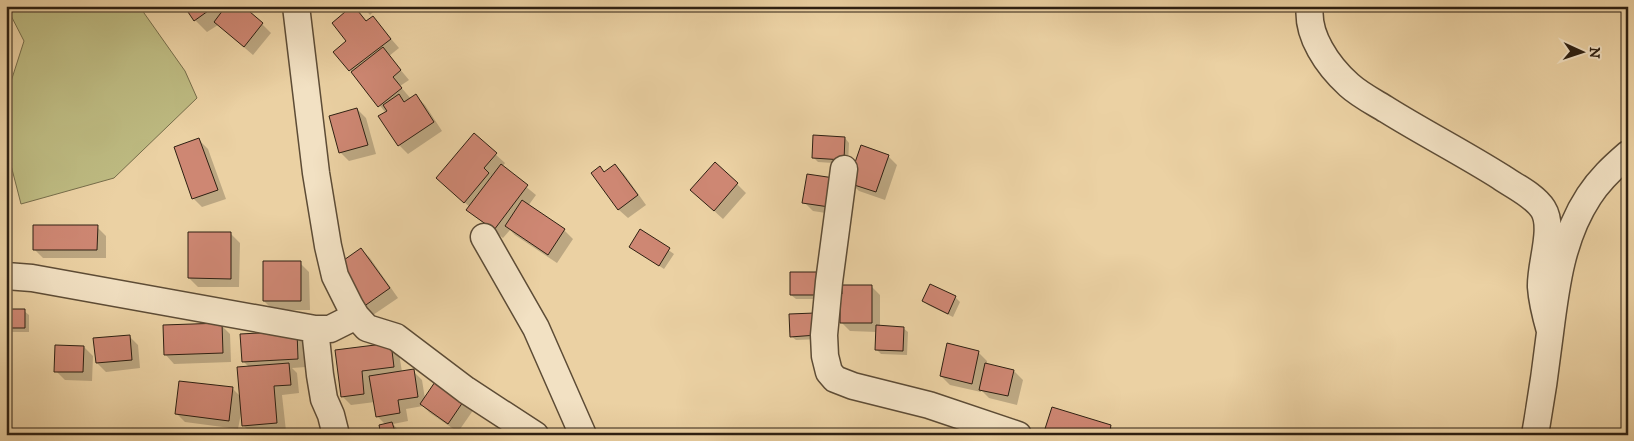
<svg xmlns="http://www.w3.org/2000/svg" width="1634" height="441" viewBox="0 0 1634 441" font-family="'IM FELL DW Pica',serif">
<style>
.green{fill:#bdba81;stroke:#766d4a}
.shadow{fill:#0003}
.building{fill:#ce8773;stroke:#2e2012}
.lines{fill:none;stroke-linecap:round;stroke-linejoin:round}
.street-casing{stroke:#5d4c36;stroke-width:29}
.street{stroke:#f2e1c3;stroke-width:26}
</style>
<rect width="100%" height="100%" fill="#ebd1a3"/>
<filter id="stains"><feTurbulence type="fractalNoise" baseFrequency=".004" numOctaves="4"/><feColorMatrix values="0 0 0 0 .2 0 0 0 0 .09 0 0 0 0 .02 0 0 0 .5 -.17"/></filter>
<radialGradient id="worn" r=".72"><stop offset=".6" stop-color="#630" stop-opacity="0"/><stop offset="1" stop-color="#630" stop-opacity=".3"/></radialGradient>
<path class="green" d="M6,6H141L144,13L185,71L197,98L114,178L21,204L6,146V97L24,41Z"/>
<path class="shadow" d="M185,6H225L262,24L271,33L253,55L218,25L207,32L195,20Z
M362,6H379L370,15Z
M362,16L367,22L373,18L399,48L389,56L409,80L400,86L411,99L416,96L425,105L442,131L408,154L399,145L386,113L350,70L348,41Z
M357,109L366,118L376,154L349,161L340,152Z
M474,135L505,163L502,167L536,195L528,206L564,230L573,239L557,263L515,235L510,230L503,238L477,218L468,210L470,207L446,187Z
M845,138L849,143L848,164L818,162L814,158Z
M199,140L208,149L226,199L202,207L193,198Z
M888,156L897,165L885,200L859,191L850,182Z
M615,165L624,174L646,205L628,218L619,210L592,174L600,168L605,173Z
M808,175L845,216L813,211L804,202Z
M737,184L746,193L723,219L701,199Z
M97,227L106,236V258H43L34,249Z
M641,231L674,254L664,269L631,247Z
M231,234L240,243L239,287H198L189,278Z
M361,249L370,258L398,298L373,315L364,306Z
M300,263L309,272L310,310H273L264,301Z
M819,273L823,299H796L791,295Z
M871,286L880,295V327L903,328L908,332L907,355L881,354L877,350V332L850,331L841,322V307L837,303L844,295Z
M955,297L960,302L953,317L928,305L923,301Z
M6,311H24L29,315V332H6Z
M790,315L821,339L796,340L791,336Z
M221,325L230,334L231,362L174,364L165,354Z
M296,332L305,341L306,367L292,368L297,373L299,393L282,395L286,431L252,434L243,425L242,408L238,429L185,422L176,413L233,389L240,396L250,368L243,361Z
M129,336L138,345L140,368L106,372L97,363Z
M390,344L399,353L402,372L413,371L422,380L425,399L437,381L474,409L458,432L430,413L423,406L406,409L408,421L393,424L402,435H382L386,425L377,416L375,402L351,405L342,396L336,351Z
M84,347L93,356L92,381L65,380L56,371Z
M978,352L987,361V365L1014,371L1023,380L1017,405L989,398L981,390V392L950,385L941,376Z
M1110,426L1119,435H1045Z"/>
<path class="building" d="M184,6H215L194,21Z
M226,6H243L263,23L244,47L214,22Z
M352,6H354L366,21L373,16L391,39L349,71L333,52L346,41L332,23Z
M383,47L401,70L393,77L402,88L378,107L351,72Z
M399,94L404,102L416,94L434,122L398,146L378,116L387,111L383,105Z
M357,108L368,145L339,153L329,116Z
M474,133L497,153L484,168L489,173L464,203L436,178Z
M813,135L845,137L844,160L812,158Z
M199,138L218,190L192,199L174,147Z
M861,145L889,155L876,192L848,183Z
M715,162L738,183L714,211L690,190Z
M501,164L528,185L494,230L466,210Z
M615,164L638,195L618,210L591,173L600,166L604,172Z
M807,174L841,179L836,208L802,203Z
M522,200L565,229L548,255L505,226Z
M33,225H98L97,250H33Z
M640,229L670,248L659,266L629,247Z
M188,232H231V279L188,278Z
M361,248L390,288L363,307L334,267Z
M263,261H301V301H263Z
M790,272H819V295H790Z
M930,284L956,296L948,314L922,301Z
M842,285H872V323H840V304L836,293L842,294Z
M6,309H25V328H6Z
M815,313L817,335L790,337L789,314Z
M222,323L223,353L164,355L163,325Z
M876,325L904,327L903,351L875,350Z
M297,331L298,359L242,362L240,334Z
M130,335L132,360L96,363L93,338Z
M391,343L394,367L362,371L364,394L341,397L335,350Z
M947,343L979,351L972,384L940,376Z
M55,345L84,346L83,372H54Z
M289,363L291,385L274,386L277,423L242,426L237,367Z
M985,363L1014,370L1008,396L979,390Z
M414,369L418,397L398,400L400,413L376,417L369,376Z
M437,379L465,399L448,424L420,404Z
M179,381L233,387L229,421L175,414Z
M1052,407L1111,425L1109,435H1043Z
M392,422L396,435H381L379,425Z
M450,432L487,434V435H450Z"/>
<g class="lines">
<g class="street-casing">
<path id="street" d="M296,6L316,173L328,246L335,276L350,306L356,316L367,328L396,337L466,390L535,435
M1310,6C1306,35 1328,66 1349,85C1360,95 1374,102 1387,110C1424,133 1463,153 1501,177C1514,186 1534,195 1543,209C1555,228 1540,264 1541,287C1542,302 1546,317 1550,331
M844,169L829,282L824,335L825,356L829,372L835,379L853,386L929,405L1018,435
M484,237L536,328L583,435
M6,276L32,278L315,329H330L356,316
M315,329L320,375L324,399L331,415L336,435
M1535,435C1541,401 1546,367 1550,333C1556,285 1562,237 1589,196C1600,179 1613,167 1628,154"/>
</g>
<use href="#street" class="street"/>
</g>
<rect width="1634" height="441" fill="none" stroke="#ebd1a3" stroke-width="25"/>
<rect x="8" y="8" width="1619" height="426" fill="none" stroke="#2e2012" stroke-width="2.5"/>
<rect x="12" y="12" width="1609" height="416" fill="none" stroke="#2e2012"/>
<g transform="translate(1582 52) rotate(93)" stroke="#f2e1c3" stroke-width="4" paint-order="stroke">
<path d="M0-4L9 19L0 12L-9 19Z" fill="#2e2012"/>
<text y="-8" font-size="14" font-weight="bold" text-anchor="middle" fill="#2e2012">N</text>
</g>
<rect width="100%" height="100%" filter="url(#stains)"/>
<rect width="100%" height="100%" fill="url(#worn)"/>
</svg>
